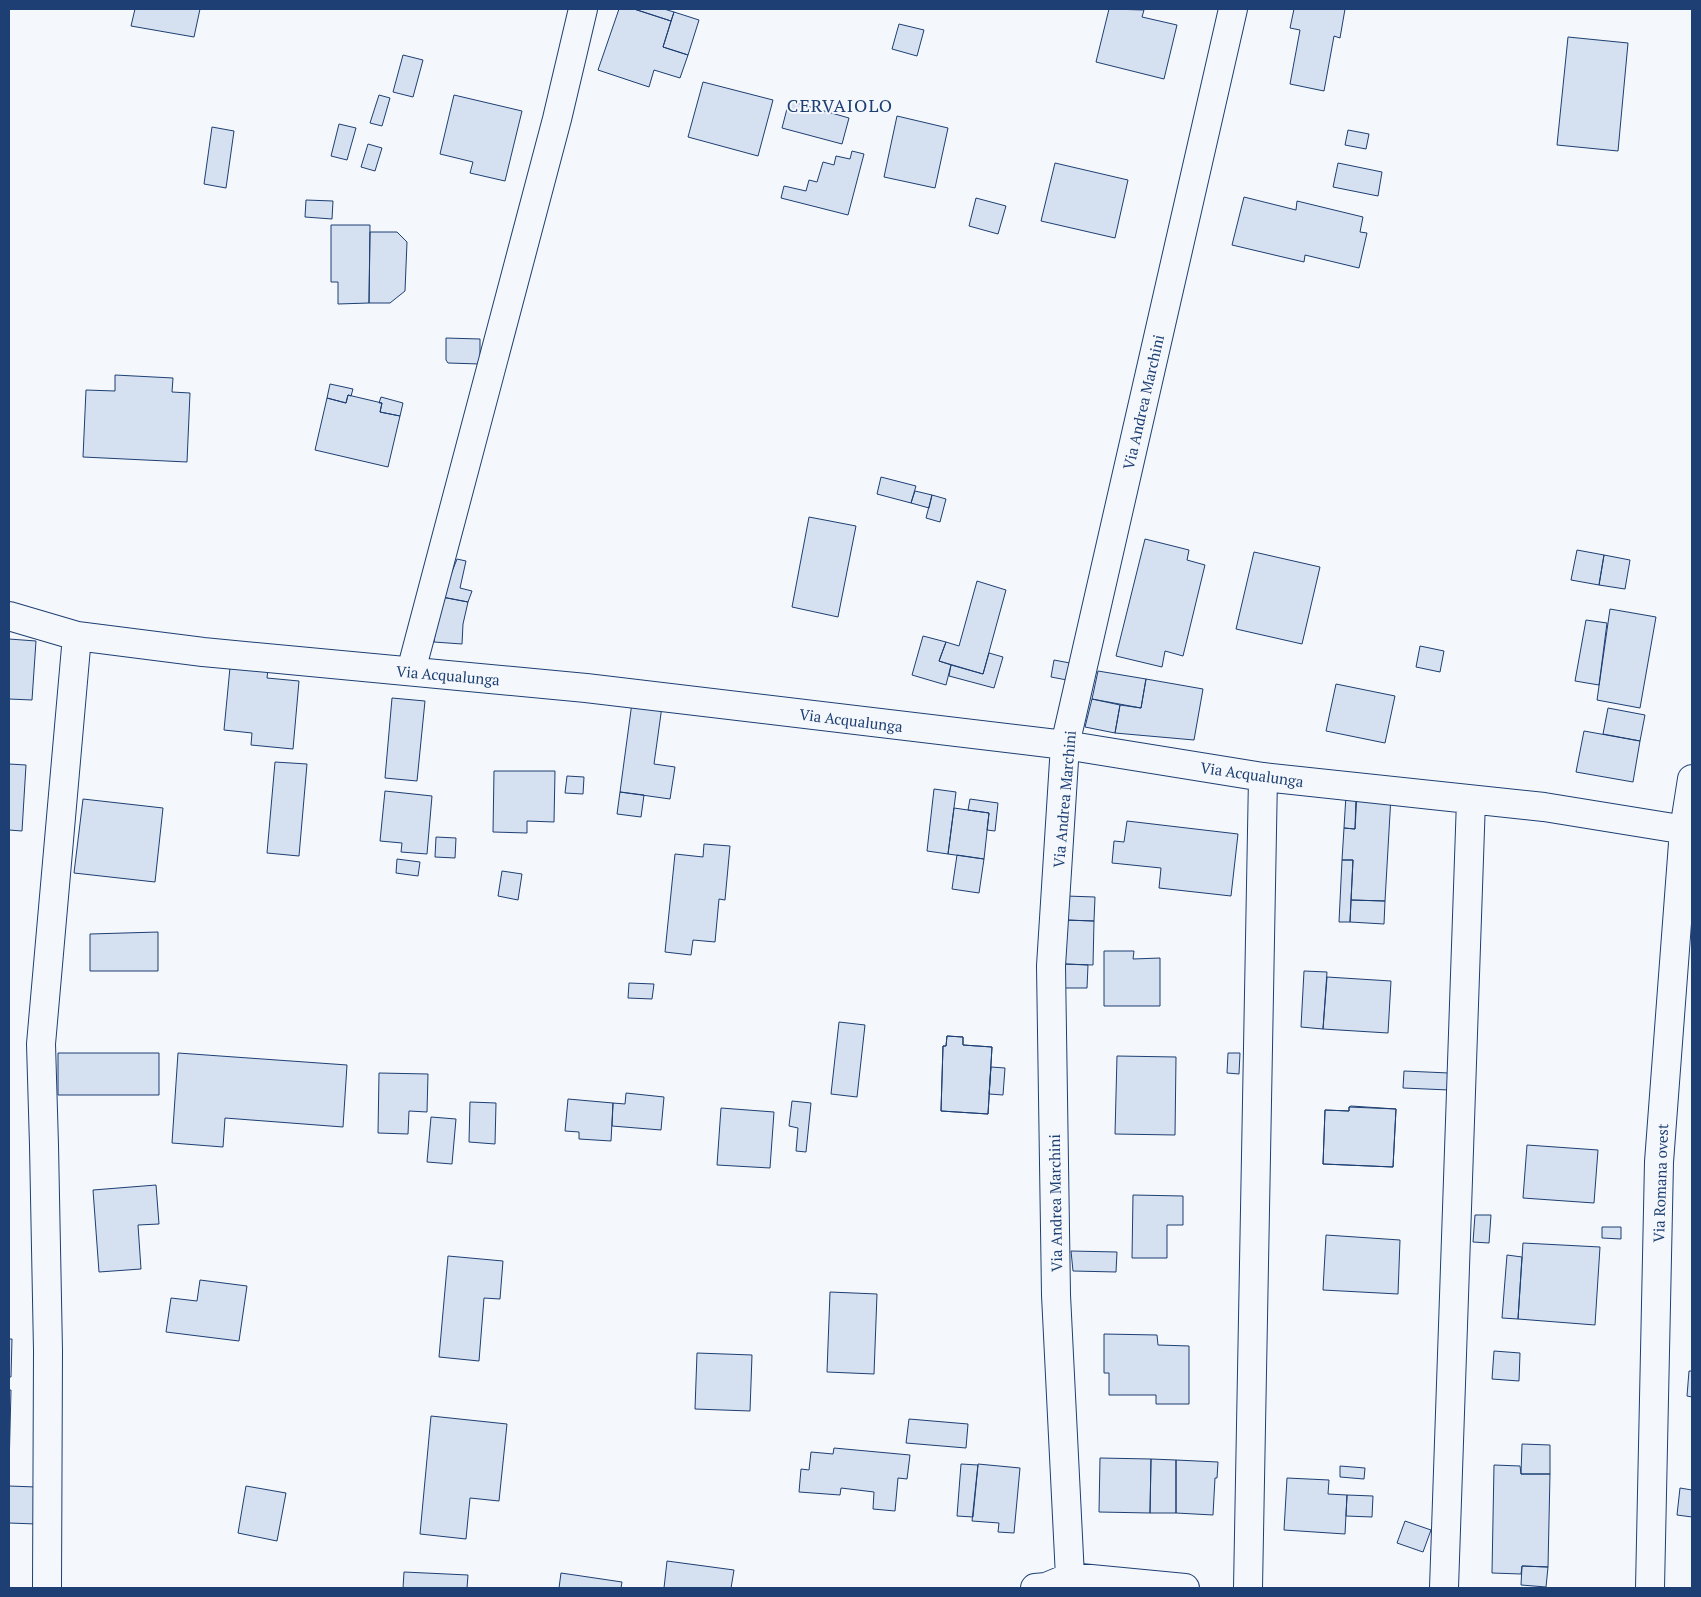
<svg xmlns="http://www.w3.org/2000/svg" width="1701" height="1597" viewBox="0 0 1701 1597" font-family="'PT Serif',serif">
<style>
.building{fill:#d5e0f0;stroke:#1d3f73}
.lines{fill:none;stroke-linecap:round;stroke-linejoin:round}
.street-casing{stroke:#1d3f73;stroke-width:30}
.street{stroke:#f4f7fb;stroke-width:28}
.labels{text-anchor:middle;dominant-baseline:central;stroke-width:4;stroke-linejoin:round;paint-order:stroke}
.street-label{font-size:15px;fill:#1d3f73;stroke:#f4f7fb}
.quarter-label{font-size:18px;letter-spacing:1px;fill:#1d3f73;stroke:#f4f7fb}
</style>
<rect width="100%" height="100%" fill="#f4f7fb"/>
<path class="building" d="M135,9H200L194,37L131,26Z
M619,9H634L671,21L663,47L688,55L680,78L654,70L649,87L598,70Z
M634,9H664L674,12L671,21Z
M1109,9L1144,10L1142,17L1177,25L1164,79L1096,62Z
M1294,9H1345L1340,38L1334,36L1324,91L1290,84L1300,30L1290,28Z
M674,12L699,20L688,55L663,47Z
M899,24L924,30L917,56L892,49Z
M1568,37L1628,43L1618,151L1557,145Z
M403,55L423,60L413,97L393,92Z
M703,82L773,100L758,156L688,137Z
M379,95L390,98L382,126L370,123Z
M454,95L522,111L505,181L470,173L473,162L440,154Z
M789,101L849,118L842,144L782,128Z
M897,116L948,128L935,188L884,177Z
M339,124L356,128L347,160L331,156Z
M212,127L234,131L226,188L204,184Z
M1348,130L1369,134L1366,149L1345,145Z
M368,144L382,148L375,171L361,167Z
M852,151L864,154L848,215L781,198L784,186L806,191L809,180L817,182L823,162L834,165L836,156L850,159Z
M1055,163L1128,180L1115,238L1041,221Z
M1338,163L1382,172L1378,196L1333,187Z
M1244,197L1296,210L1297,201L1363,217L1360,232L1367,233L1359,268L1305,255L1304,262L1232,245Z
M976,198L1006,206L998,234L969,226Z
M306,200L333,201L332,219L305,217Z
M331,225H370L369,303L338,304V282H331Z
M370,232H397L407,242L405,291L390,303H369Z
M446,338L480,339V364L448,363L446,360Z
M115,375L173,378L172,392L190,393L187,462L83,457L86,390L115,391Z
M330,384L353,389L351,396L348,395L346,403L327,398Z
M348,395L382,403L380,412L400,416L388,467L315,450L327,398L346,403Z
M381,397L403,403L400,416L380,412L382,403H379Z
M881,477L916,486L911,503L877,494Z
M915,491L932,495L929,508L911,503Z
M932,495L946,499L940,522L926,518Z
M809,517L856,526L838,617L792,607Z
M1145,539L1189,550L1187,560L1205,565L1183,656L1165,651L1162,667L1116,656Z
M1577,550L1604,555L1599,585L1571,580Z
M1254,552L1320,567L1302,644L1236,629Z
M1604,555L1630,560L1625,589L1599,585Z
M457,559L466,561L460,588L472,591L468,602L442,597Z
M977,581L1006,590L983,674L939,661L946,642L959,646Z
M442,597L468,602L463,624L462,644L434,642L438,614Z
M1610,609L1656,617L1640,708L1597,700Z
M1586,620L1607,623L1599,685L1575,681Z
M923,636L946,642L939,661L951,665L946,685L912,675Z
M9,639L36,641L32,700L9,699Z
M1420,646L1444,651L1440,672L1416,667Z
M989,653L1003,657L994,688L949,676L951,665L983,674Z
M231,657L269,660L267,678L299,681L293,749L251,745L252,733L224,730Z
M1054,660L1070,663L1067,680L1051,677Z
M1098,671L1146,679L1141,708L1092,699Z
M1146,679L1203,689L1194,740L1115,733L1120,705L1141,708Z
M1336,684L1395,696L1385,743L1326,731Z
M633,695L663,699L654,764L675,767L670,799L620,792Z
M392,698L425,701L417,781L385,778Z
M1092,699L1120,705L1115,733L1085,727Z
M1608,708L1645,715L1640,741L1603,734Z
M1584,731L1640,741L1633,782L1576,772Z
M275,762L307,764L299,856L267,853Z
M9,764L26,765L22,831L9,830Z
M494,771H555L554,822L527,821V833L493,832Z
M567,776L584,777L583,794L565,793Z
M934,789L956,792L948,854L927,851Z
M385,791L432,796L427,854L401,852L402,843L380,841Z
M620,792L644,795L641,817L617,814Z
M1357,793L1391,796L1385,901L1351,900L1353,860H1342L1344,828L1355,829Z
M1346,795L1356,796L1355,829L1344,828Z
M83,799L163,808L155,882L74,873Z
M970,799L998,803L995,831L987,830L989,813L968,810Z
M954,808L989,813L984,859L948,854Z
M1127,821L1238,834L1231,896L1159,888L1161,868L1112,863L1114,841L1124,842Z
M436,837L456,838L455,858L435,857Z
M704,844L730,846L725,900L719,899L715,942L693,940L691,955L665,952L675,854L703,857Z
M957,855L984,859L979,893L952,889Z
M397,859L420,862L418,876L396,873Z
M1342,860H1353L1350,922H1339Z
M502,871L522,874L518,900L498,896Z
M1066,896L1095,897L1094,921L1065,920Z
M1351,900L1385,901L1384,924L1350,922Z
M1065,920L1094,921L1093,965L1065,964Z
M158,932V971H90V934Z
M1104,951H1134L1133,959L1160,958V1006H1104Z
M1065,964L1088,965L1087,988H1065Z
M1304,971L1327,972L1323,1029L1301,1027Z
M1327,977L1391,981L1388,1033L1323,1029Z
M629,983L654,984L652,999L628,998Z
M839,1022L865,1025L857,1097L831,1094Z
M947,1036L963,1037V1045L992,1047L988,1114L941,1111L943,1046H946Z
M947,1036L963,1037V1045L992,1047L988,1114L941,1111L943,1046H946Z
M58,1053H159V1095H58Z
M178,1053L347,1065L343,1127L225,1118L223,1147L172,1143Z
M1228,1053H1240L1239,1074L1227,1073Z
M1117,1056L1176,1057L1175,1135L1115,1134Z
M991,1067L1005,1068L1003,1095L989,1094Z
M1404,1071L1449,1073V1090L1403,1088Z
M379,1073L428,1074L427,1112L409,1111L408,1134L378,1133Z
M626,1093L664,1097L661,1130L612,1126L613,1103L625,1104Z
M568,1099L613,1103L611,1141L579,1139V1132L565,1131Z
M792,1101L811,1103L806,1152L796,1151L798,1128L789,1126Z
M470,1102L496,1103L495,1144L469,1142Z
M1351,1106L1396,1109L1393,1167L1323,1164L1325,1110L1349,1111V1107Z
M1349,1107L1396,1109L1393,1167L1323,1164L1325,1110L1349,1111Z
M721,1108L774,1112L770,1168L717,1165Z
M431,1117L456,1119L452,1164L427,1162Z
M1527,1145L1598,1150L1594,1203L1523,1198Z
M156,1185L159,1224L138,1225L141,1269L99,1272L93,1190Z
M1133,1195L1183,1196V1225H1167V1258H1132Z
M1475,1215H1491L1489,1243L1473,1242Z
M1602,1227H1621V1239L1602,1238Z
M1326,1235L1400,1240L1398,1294L1323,1290Z
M1523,1243L1600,1247L1595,1325L1518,1319Z
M1071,1251L1117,1252L1116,1272L1073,1271Z
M1507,1255L1522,1257L1518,1319L1502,1318Z
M448,1256L503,1261L500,1299L484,1298L479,1361L439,1357Z
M200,1280L247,1286L239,1341L166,1332L171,1298L197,1301Z
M830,1292L877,1294L874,1374L827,1372Z
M1104,1334L1157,1335L1158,1345L1189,1346V1404H1156V1395H1109V1373H1104Z
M9,1339H12L11,1377H9Z
M1494,1351L1520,1353L1519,1381L1492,1379Z
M697,1353L752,1355L750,1411L695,1409Z
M1689,1371H1692V1397L1687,1396Z
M9,1390H11L9,1469Z
M431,1416L507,1424L499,1501L470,1498L466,1539L420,1534Z
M909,1419L968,1424L966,1448L906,1443Z
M1522,1444L1550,1445V1474H1521Z
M834,1448L910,1455L907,1479L898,1478L895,1511L873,1509L874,1492L841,1488L840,1495L799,1492L801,1469L809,1470L811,1452L833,1454Z
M1100,1458L1151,1459L1150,1513L1099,1512Z
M1151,1459L1176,1460V1513H1150Z
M1176,1460L1218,1462L1217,1478H1215L1213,1515L1176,1513Z
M961,1464L978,1465L973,1517L957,1516Z
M978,1464L1020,1468L1014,1533L998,1532L999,1523L972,1521Z
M1494,1465L1520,1466L1521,1474H1550L1548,1567L1522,1566L1521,1574L1492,1573Z
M1340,1466L1365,1468L1364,1479L1340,1477Z
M1287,1478L1329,1480L1328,1494L1347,1495L1345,1534L1284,1530Z
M9,1486L36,1487V1524L9,1523Z
M246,1486L286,1493L277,1541L238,1533Z
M1680,1488L1692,1490V1517L1677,1515Z
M1347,1495L1373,1496L1372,1517L1346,1516Z
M1405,1521L1431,1530L1423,1552L1397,1543Z
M667,1561L734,1570L731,1588H664Z
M1522,1566L1548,1567L1546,1587L1521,1585Z
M404,1572L468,1575L467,1588H403Z
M561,1573L622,1582L621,1588H559Z"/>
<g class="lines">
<g class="street-casing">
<path id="street" d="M9,616L77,636L203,652L586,688L1065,745L1263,777L1544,807L1692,831
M411,671L557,119L583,9
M1070,1577L1056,1295L1051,966L1065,745L1233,9
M47,1588L48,1351L44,1145L41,1044L77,636
M1035,1588L1046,1587L1070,1577L1185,1588
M1248,1588L1263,777
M1444,1588L1471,800
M1650,1588L1659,1162L1684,830L1692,779"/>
</g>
<use href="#street" class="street"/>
</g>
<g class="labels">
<g class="street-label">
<text transform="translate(1143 402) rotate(-77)">Via Andrea Marchini</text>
<text transform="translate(448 675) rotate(5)">Via Acqualunga</text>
<text transform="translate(851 720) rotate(7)">Via Acqualunga</text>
<text transform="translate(1252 774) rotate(8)">Via Acqualunga</text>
<text transform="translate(1064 799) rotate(-85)">Via Andrea Marchini</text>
<text transform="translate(1660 1183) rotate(-88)">Via Romana ovest</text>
<text transform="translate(1055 1203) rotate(-91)">Via Andrea Marchini</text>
</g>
<g class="quarter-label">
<text x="840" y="105">CERVAIOLO</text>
</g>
</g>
<rect width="1701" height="1597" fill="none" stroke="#1d3f73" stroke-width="20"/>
</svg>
